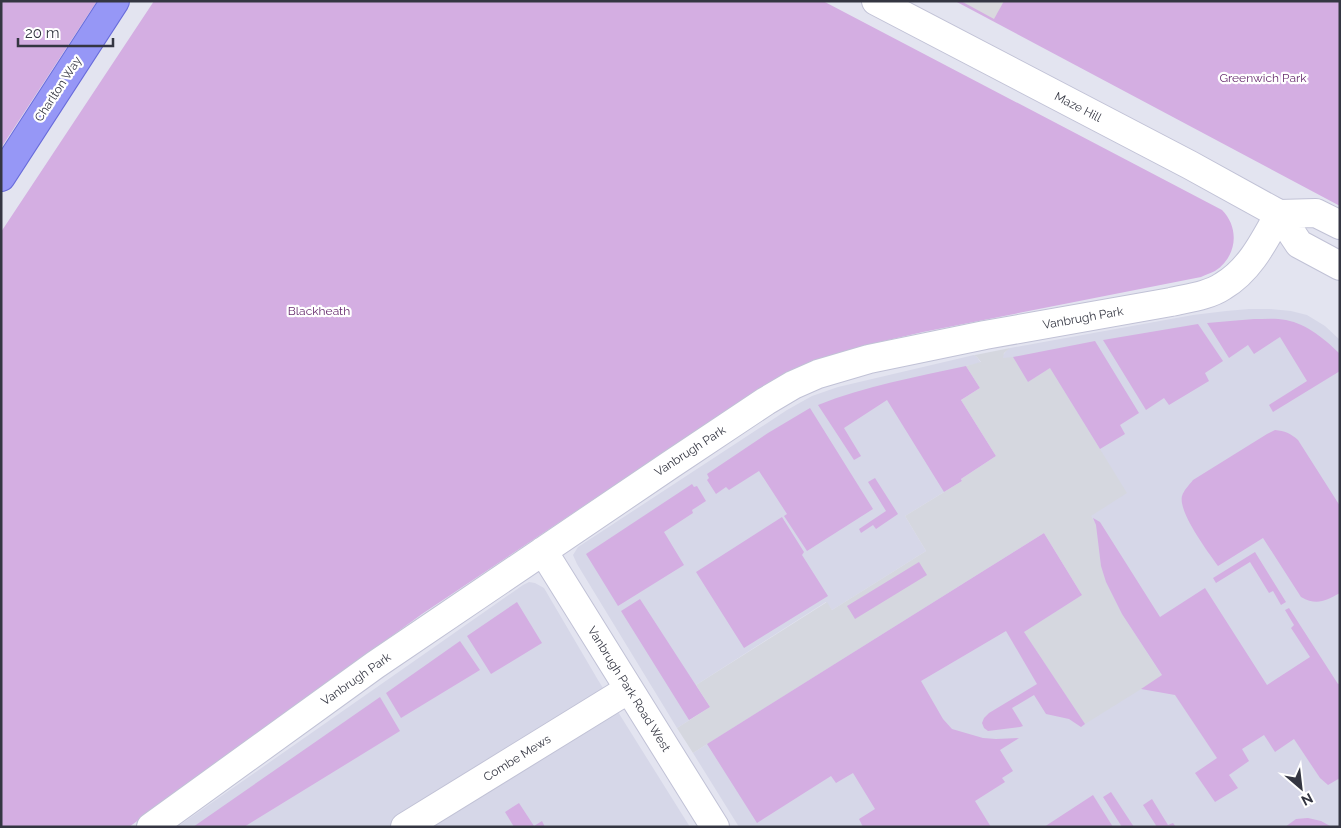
<svg xmlns="http://www.w3.org/2000/svg" width="1341" height="828" viewBox="0 0 1341 828" font-family="Raleway,sans-serif">
<style>
.residential{fill:#d6d7e8}
.industrial{fill:#d5d7df}
.green{fill:#d4aee2}
.parking{fill:#d9d9de}
.lines{fill:none;stroke-linecap:round;stroke-linejoin:round}
.minor-casing{stroke:#c1c2d6;stroke-width:30}
.major-casing{stroke:#686bda;stroke-width:30}
.minor{stroke:#fff;stroke-width:28}
.major{stroke:#9697f6;stroke-width:28}
.labels{text-anchor:middle;dominant-baseline:central;stroke-width:4.5;stroke-linejoin:round;paint-order:stroke}
.park-label{font-size:12px;fill:#672c6e;stroke:#fff}
.street-label{font-size:12px;fill:#343642;stroke:#fff}
</style>
<rect width="100%" height="100%" fill="#e3e4f0"/>
<path class="residential" d="M1249,309H1270L1291,311L1307,315L1325,326L1340,340V827H739L693,753L990,567L1082,594L1003,358V355L1007,350L1010,348L1193,315L1226,311Z
M974,355L977,357L981,363L966,366L944,492L905,516L926,551L832,610L826,602L696,685L710,707L677,728L577,564L573,555L578,547L787,410L812,396L838,387Z
M529,582L535,583L544,588L598,680L690,827H177L523,585Z"/>
<path class="industrial" d="M1010,348L1004,353L1003,358L1013,357L1028,382L1050,368L1127,493L1091,516L1096,525L1101,566L1106,582L1122,614L1162,676L1085,724L1024,632L1082,595L1044,533L693,753L677,728L710,707L696,685L827,602L832,610L926,551L905,516L962,481L961,479L996,456L961,400L980,388L966,366L981,362L977,357L974,355L970,356Z"/>
<path class="green" d="M1,1H97L1,148Z
M154,1H823L1222,210C1240,228 1237,257 1215,271C1211,273 1205,275 1201,277L923,332L871,344L836,354L805,364L773,382L705,425L422,614L129,827H1V232Z
M955,1H1340V206Z
M1254,319C1265,319 1276,318 1286,320C1307,324 1326,340 1340,354V371L1273,412L1269,405L1307,381L1280,337L1254,354L1248,345L1229,358L1207,323Z
M1198,324L1223,361L1205,373L1209,381L1169,405L1164,398L1146,410L1103,340Z
M1095,341L1139,413L1120,425L1125,434L1100,449L1050,368L1028,382L1013,357Z
M966,366L980,388L961,400L996,456L961,479L962,481L944,492L887,400L844,428L861,456L854,460L818,405C865,386 916,377 966,366Z
M810,408L873,509L807,551L784,516L787,514L759,471L729,490L726,487L716,494L707,480L709,478L707,474L768,433Z
M1275,430C1285,431 1290,433 1298,440L1340,506V593C1325,601 1317,606 1301,597L1263,538L1218,566C1208,552 1178,512 1182,496C1184,490 1189,485 1193,480L1267,434Z
M875,478L898,514L876,529L873,525L861,533L859,529L886,511L868,482Z
M692,484L694,487L697,486L706,501L692,510L693,513L664,532L684,565L618,606L586,554Z
M782,517L804,552L802,555L828,596L744,648L696,572Z
M1093,518L1100,522L1160,617L1205,588L1267,685L1310,657L1291,628L1294,625L1285,610L1289,608L1338,684L1340,683V778L1328,785L1320,778L1294,739L1275,752L1264,735L1242,749L1249,761L1229,775L1238,788L1215,802L1195,773L1217,758L1175,695L1141,689L1162,675L1122,614L1106,582L1101,566L1096,525Z
M1044,533L1082,595L1024,632L1085,724L1081,727L1069,719L1046,714L1034,695L1012,708L1023,726L1020,727L988,731L984,728L982,723L984,718L989,713L1037,684L1006,631L921,681L943,719L952,729L983,738L996,739L1019,738L1000,750L1013,771L1002,778L1005,782L975,801L991,827H879L878,826L876,827H863L859,819L875,809L853,773L836,783L831,776L757,823L707,744Z
M1255,552L1286,602L1281,605L1273,591L1269,593L1250,562L1216,583L1213,578Z
M919,562L927,575L855,619L847,606Z
M640,599L710,707L689,720L621,611Z
M517,602L542,643L491,674L467,636Z
M460,641L480,670L401,718L386,693Z
M380,697L400,731L244,827H193Z
M1111,792L1134,827H1122L1103,797Z
M1093,795L1113,827H1044Z
M1152,799L1168,825L1173,823L1176,827H1157L1143,805Z
M519,803L534,826L542,821L545,827H514L505,812Z
M1308,818L1321,821L1332,827H1285L1296,819Z"/>
<path class="parking" d="M961,1H1004L994,19Z"/>
<g class="lines">
<g class="minor-casing">
<path id="minor" d="M876,1L1190,165L1279,214L1299,244L1340,266
M1279,214L1316,213L1340,225
M543,551L715,827
M151,827L375,665L670,465L766,401L793,385L818,374L869,359L985,335L1171,302C1188,298 1208,296 1223,286C1250,270 1264,241 1279,214
M405,827L629,689"/>
</g>
<g class="major-casing">
<path id="major" d="M1,177L115,1"/>
</g>
<use href="#minor" class="minor"/>
<use href="#major" class="major"/>
</g>
<g class="labels">
<g class="park-label">
<text x="1263" y="78">Greenwich Park</text>
<text x="319" y="311">Blackheath</text>
</g>
<g class="street-label">
<text transform="translate(58 89) rotate(-57)">Charlton Way</text>
<text transform="translate(1078 107) rotate(27)">Maze Hill</text>
<text transform="translate(1083 318) rotate(-10)">Vanbrugh Park</text>
<text transform="translate(690 451) rotate(-33)">Vanbrugh Park</text>
<text transform="translate(356 679) rotate(-35)">Vanbrugh Park</text>
<text transform="translate(629 689) rotate(58)">Vanbrugh Park Road West</text>
<text transform="translate(517 758) rotate(-32)">Combe Mews</text>
</g>
</g>
<rect width="1341" height="828" fill="none" stroke="#343642" stroke-width="5"/>
<g transform="translate(1301 788) rotate(152)" stroke="#ffffff" stroke-width="4" paint-order="stroke">
<path d="M0-4L9 19L0 12L-9 19Z" fill="#343642"/>
<text y="-8" font-size="14" font-weight="bold" text-anchor="middle" fill="#343642">N</text>
</g>
<path d="M18 38v8h95v-8" fill="none" stroke="#343642" stroke-width="2.5"/>
<text x="25" y="38" font-size="15" fill="#343642" stroke="#ffffff" stroke-width="4" paint-order="stroke">20 m</text>
</svg>
